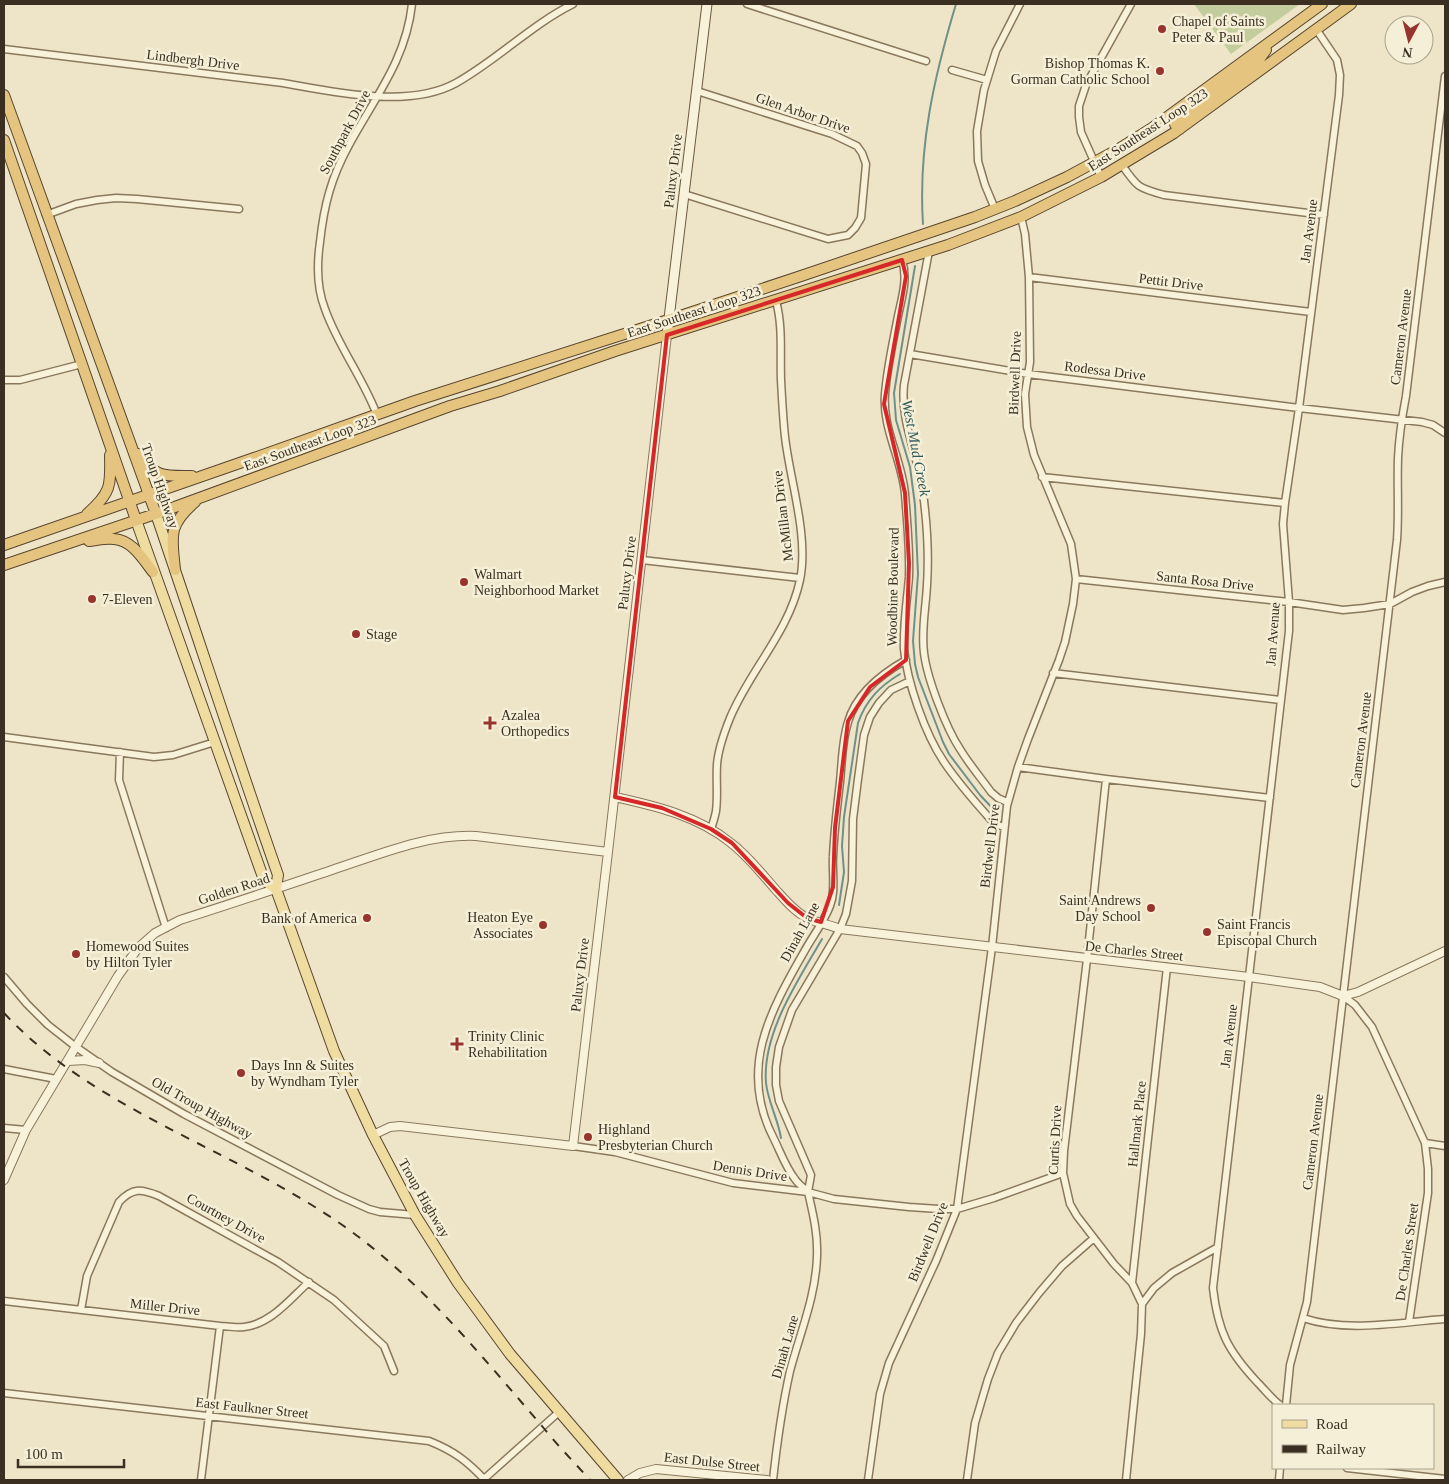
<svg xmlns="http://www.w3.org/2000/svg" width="1449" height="1484" viewBox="0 0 1449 1484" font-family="'Times New Roman',serif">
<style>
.green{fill:#c3cc9c}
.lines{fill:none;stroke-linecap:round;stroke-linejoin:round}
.stream{stroke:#6f918a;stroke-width:2}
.minor-casing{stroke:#8a785d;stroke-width:9}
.tertiary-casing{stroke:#8a785d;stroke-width:10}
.secondary-casing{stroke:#6c5940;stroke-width:11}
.primary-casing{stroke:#584631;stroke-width:12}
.trunk-casing{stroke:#584631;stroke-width:12}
.minor{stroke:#f8f2db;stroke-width:6}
.tertiary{stroke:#f8f2db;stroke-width:8}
.secondary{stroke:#f8f2db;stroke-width:9}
.primary{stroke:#efdca1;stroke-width:10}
.trunk{stroke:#e4c47e;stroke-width:10}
.rail{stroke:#3a2f20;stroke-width:2;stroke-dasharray:9 9;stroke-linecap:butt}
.marked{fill:none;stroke:#d62828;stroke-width:4;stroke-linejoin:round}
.poi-dot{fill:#98342e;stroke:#f5efd7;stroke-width:2}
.labels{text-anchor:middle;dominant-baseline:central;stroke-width:5;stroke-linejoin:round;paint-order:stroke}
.poi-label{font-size:14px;fill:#3a2f20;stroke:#f5efd7;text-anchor:start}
.street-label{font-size:14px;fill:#3a2f20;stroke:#f5efd7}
.water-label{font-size:15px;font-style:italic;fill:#305a5a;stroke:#f5efd7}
</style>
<rect width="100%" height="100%" fill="#eee5c8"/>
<path class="green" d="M1194,4H1300L1231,54Z"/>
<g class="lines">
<path class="stream" d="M923,224C918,147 934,77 956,4
M915,266L894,393L896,420L910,467L915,505L918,574L913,641L915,664L918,677L943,742L949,754L980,795L996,812
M839,905L844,872L842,846L844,817L858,723C866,700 880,686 900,674
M781,1138C778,1119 768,1102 766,1083C762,1033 798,981 822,939"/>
<g class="minor-casing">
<path id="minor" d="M747,4L926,61
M4,49L283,83C334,92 409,109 456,83C497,60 531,25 573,4
M952,70L987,80
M1122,165C1137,187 1138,188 1164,195L1324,215
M1101,177L1081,132L1079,117V106L1086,85L1131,4
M684,194L828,239L848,235L855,228L861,218L866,164L862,153L857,146L832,134L697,91
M995,209L985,185L978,161L977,131L984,90L996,51L1020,4
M46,215L76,204L97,200L116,198L137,199L239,209
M929,251L904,385C900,423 919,457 923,493C927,523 929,555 927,585C926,607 921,630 924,653C927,678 946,728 960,749C969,764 981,778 991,792L998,798L1007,802
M902,260C908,279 902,297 898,316C893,342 887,368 885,394C882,428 902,460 905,494C907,521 910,550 909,577C907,601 903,625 904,649C907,682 925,734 944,762C958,783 975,802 992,821L995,824L1004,827
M1029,277L1311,312
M910,354L1028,374L1299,408L1422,422L1433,425L1445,433
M4,380H20L82,364
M377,415C363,378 338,346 325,309C317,289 317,263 320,242C324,205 331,178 349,145C375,97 406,60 412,4
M1042,477L1285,503
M642,560L800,578
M1076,579L1289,602L1343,610L1364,608L1390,604L1412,592L1428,586L1445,582
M906,660C881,674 856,694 848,722C842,741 842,762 840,782C837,807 834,832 833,857C832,873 836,891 830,906C824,922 812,937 804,952C769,1013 738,1070 774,1139C780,1151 786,1168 795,1179C798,1184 804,1188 808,1192L811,1175L779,1101L776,1085V1067L779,1047L792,1010L840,929L846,914L852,881L853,819L858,779L864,735L870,717L879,703L891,690L910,681
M1053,673L1280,700
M4,737L154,757L173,755L215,742
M120,752L119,780L166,928
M1018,767L1106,779L1270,798
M1106,779L1087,959L1064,1151L1063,1173L1070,1204L1077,1216L1114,1264L1132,1283L1142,1304L1141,1334L1126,1480
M711,829C713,823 715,817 716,811C718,796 716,780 717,765C718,749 724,733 730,718C750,670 789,632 800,580C809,536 790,481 785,437C783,418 782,399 781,380C780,353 783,327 776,301
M4,977L27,1004L48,1025L76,1047L112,1072L184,1114L338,1195L369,1209L380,1212L415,1215
M1343,996L1355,1005L1372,1027L1425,1143L1428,1169V1193L1409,1322
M4,1069L56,1079
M4,1128L26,1130
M1425,1143L1445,1146
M573,1146L615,1152L733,1183L808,1192L834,1199L909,1207L939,1209H957L994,1198L1063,1173
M1132,1283L1167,967
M4,1301L220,1326C228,1326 236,1328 244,1327C271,1324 290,1299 309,1282
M1142,1304L1154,1288L1172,1273L1218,1247
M81,1310L87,1276L119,1202C133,1187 142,1189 159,1196L278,1262L334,1300L384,1346L394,1371
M1303,1318C1348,1333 1399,1322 1445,1319
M4,1393L429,1441C454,1451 467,1461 485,1480
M1280,1405C1272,1399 1265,1390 1258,1383C1228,1351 1218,1332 1213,1288L1289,631V602L1283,524L1285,503L1299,408L1339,95L1340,75L1337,60L1316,29
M1286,1405L1290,1365L1307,1302L1397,540C1399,513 1397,485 1398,458C1399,437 1402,417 1406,396L1445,76
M1347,1468L1445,1479
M484,1479L559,1412
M201,1480L220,1326
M773,1480C777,1443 782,1407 790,1371C800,1333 816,1296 817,1256C818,1234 813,1214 808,1192
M868,1480L880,1394L889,1363L936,1261L957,1209L992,947L1007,806L1018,767L1028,739L1059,660L1065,642L1073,604L1076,579L1071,544L1034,455L1027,427L1025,394L1030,362L1029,277L1025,234L1021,217
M967,1480L975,1423L988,1379L998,1353L1016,1323L1039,1293L1062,1266L1094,1238
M1279,1480L1280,1468"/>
</g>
<g class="tertiary-casing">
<path id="tertiary" d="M615,797C656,806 698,816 731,843C748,856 762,874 776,890C785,900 795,912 807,918C818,923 830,925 840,929L1249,977L1320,987L1343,996L1358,992L1445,951
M68,1061L85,1060L99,1063
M373,1135L390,1127L400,1126L573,1146L608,852L667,335
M4,1180L26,1130L118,976L138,948L155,933L180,920C231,904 281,887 332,870C378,855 426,834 476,836L608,852
M628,1480L640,1473L656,1469L767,1480"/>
</g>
<g class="secondary-casing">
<path id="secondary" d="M667,335L707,4"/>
</g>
<g class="primary-casing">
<path id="primary" d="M156,514C197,634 236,755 278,875L276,889L334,1051L373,1135L415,1215L458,1283L510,1354L618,1480
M136,520L264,880L276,889"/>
</g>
<g class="trunk-casing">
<path id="trunk" d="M4,95L156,514
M1180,129L1176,126L1175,124L1178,120L1258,61L1266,50
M4,140L136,520
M138,454C155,478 165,476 192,476
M87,514C111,493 111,486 110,455
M89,541C97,540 106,538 114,539C132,540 143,559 153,572
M4,545L254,458L415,401L668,320L801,276L975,217L1015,201L1067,177L1117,150L1152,128L1322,4
M4,565L164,511L450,406L500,391L615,351L948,245L1021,217L1101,177L1174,133L1351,4
M175,570C172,537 167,526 195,502"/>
</g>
<use href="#minor" class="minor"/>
<use href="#tertiary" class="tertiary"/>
<use href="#secondary" class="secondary"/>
<use href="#primary" class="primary"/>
<use href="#trunk" class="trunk"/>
<path class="rail" d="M4,1013C91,1107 226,1147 332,1218C415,1273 477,1351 542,1426C557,1445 574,1462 590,1480"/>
</g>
<path class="marked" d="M902,260L906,276L884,404L905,493L909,563L906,660L870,687L848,721L835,828L833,887L821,922L807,918L788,903L732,843L711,829L662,808L615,797L667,335Z"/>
<g class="poi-dot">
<circle cx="1162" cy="29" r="5"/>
<circle cx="1160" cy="71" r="5"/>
<circle cx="464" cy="582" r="5"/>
<circle cx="92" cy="599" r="5"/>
<circle cx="356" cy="634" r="5"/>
<path d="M487.5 715.5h5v5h5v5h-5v5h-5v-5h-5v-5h5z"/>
<circle cx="1151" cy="908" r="5"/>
<circle cx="367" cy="918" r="5"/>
<circle cx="543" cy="925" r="5"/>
<circle cx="1207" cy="932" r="5"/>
<circle cx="76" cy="954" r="5"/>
<path d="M454.5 1036.5h5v5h5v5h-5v5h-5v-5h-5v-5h5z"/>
<circle cx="241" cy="1073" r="5"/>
<circle cx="588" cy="1137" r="5"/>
</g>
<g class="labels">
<g class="poi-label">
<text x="1172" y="21">Chapel of Saints<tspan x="1172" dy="16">Peter &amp; Paul</tspan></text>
<text x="1150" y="63" text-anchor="end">Bishop Thomas K.<tspan x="1150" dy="16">Gorman Catholic School</tspan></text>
<text x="474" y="574">Walmart<tspan x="474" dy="16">Neighborhood Market</tspan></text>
<text x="102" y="599">7-Eleven</text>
<text x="366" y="634">Stage</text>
<text x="501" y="715">Azalea<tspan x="501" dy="16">Orthopedics</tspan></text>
<text x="1141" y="900" text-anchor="end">Saint Andrews<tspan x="1141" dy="16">Day School</tspan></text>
<text x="533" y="917" text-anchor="end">Heaton Eye<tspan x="533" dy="16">Associates</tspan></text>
<text x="357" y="918" text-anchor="end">Bank of America</text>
<text x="1217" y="924">Saint Francis<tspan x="1217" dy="16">Episcopal Church</tspan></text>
<text x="86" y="946">Homewood Suites<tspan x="86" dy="16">by Hilton Tyler</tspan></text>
<text x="468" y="1036">Trinity Clinic<tspan x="468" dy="16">Rehabilitation</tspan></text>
<text x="251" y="1065">Days Inn &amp; Suites<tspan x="251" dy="16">by Wyndham Tyler</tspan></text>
<text x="598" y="1129">Highland<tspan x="598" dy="16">Presbyterian Church</tspan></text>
</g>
<g class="street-label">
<text transform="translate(193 60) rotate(7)">Lindbergh Drive</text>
<text transform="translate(803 113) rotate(19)">Glen Arbor Drive</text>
<text transform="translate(1148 130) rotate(-33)">East Southeast Loop 323</text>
<text transform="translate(345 132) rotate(-62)">Southpark Drive</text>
<text transform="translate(673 171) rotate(-83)">Paluxy Drive</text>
<text transform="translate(1309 231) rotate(-83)">Jan Avenue</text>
<text transform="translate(1171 282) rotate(7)">Pettit Drive</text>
<text transform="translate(694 312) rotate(-18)">East Southeast Loop 323</text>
<text transform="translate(1401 337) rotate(-83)">Cameron Avenue</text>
<text transform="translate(1105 371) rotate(7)">Rodessa Drive</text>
<text transform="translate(1015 373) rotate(-88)">Birdwell Drive</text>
<text transform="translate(310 443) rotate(-20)">East Southeast Loop 323</text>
<text transform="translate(160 486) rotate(71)">Troup Highway</text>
<text transform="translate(783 516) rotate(-97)">McMillan Drive</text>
<text transform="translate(627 573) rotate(-83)">Paluxy Drive</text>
<text transform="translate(1205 581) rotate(6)">Santa Rosa Drive</text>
<text transform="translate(893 587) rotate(-89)">Woodbine Boulevard</text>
<text transform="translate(1273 634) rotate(-86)">Jan Avenue</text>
<text transform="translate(1361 740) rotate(-83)">Cameron Avenue</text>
<text transform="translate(990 846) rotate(-83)">Birdwell Drive</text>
<text transform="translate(234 889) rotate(-18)">Golden Road</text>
<text transform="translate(800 932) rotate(-61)">Dinah Lane</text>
<text transform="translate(1134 951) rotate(6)">De Charles Street</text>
<text transform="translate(580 975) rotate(-83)">Paluxy Drive</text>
<text transform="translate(1229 1036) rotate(-83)">Jan Avenue</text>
<text transform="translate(202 1108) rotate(29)">Old Troup Highway</text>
<text transform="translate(1137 1124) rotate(-84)">Hallmark Place</text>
<text transform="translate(1055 1140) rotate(-87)">Curtis Drive</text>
<text transform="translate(1313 1142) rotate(-83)">Cameron Avenue</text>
<text transform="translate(750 1171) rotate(9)">Dennis Drive</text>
<text transform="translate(424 1198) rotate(60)">Troup Highway</text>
<text transform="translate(226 1218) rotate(29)">Courtney Drive</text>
<text transform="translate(928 1242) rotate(-68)">Birdwell Drive</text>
<text transform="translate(1407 1252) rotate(-82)">De Charles Street</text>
<text transform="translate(165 1307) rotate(6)">Miller Drive</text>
<text transform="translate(785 1347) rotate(-74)">Dinah Lane</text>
<text transform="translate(252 1408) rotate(6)">East Faulkner Street</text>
<text transform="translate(712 1462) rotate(6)">East Dulse Street</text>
</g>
<g class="water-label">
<text transform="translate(916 448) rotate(79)">West Mud Creek</text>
</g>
</g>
<rect width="1449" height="1484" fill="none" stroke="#3a2f20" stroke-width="10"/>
<rect x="1272" y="1404" width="162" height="65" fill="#f5efd7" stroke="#aaa28e"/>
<rect x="1282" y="1420" width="25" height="8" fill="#efdca1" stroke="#aaa28e"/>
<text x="1316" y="1429" font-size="15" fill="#3a2f20">Road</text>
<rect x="1282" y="1445" width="25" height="8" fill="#3a2f20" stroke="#aaa28e"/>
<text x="1316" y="1454" font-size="15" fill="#3a2f20">Railway</text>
<g transform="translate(1409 40) rotate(187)"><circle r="24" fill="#f5efd7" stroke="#aaa28e"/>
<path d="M0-4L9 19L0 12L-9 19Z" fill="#98342e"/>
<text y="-8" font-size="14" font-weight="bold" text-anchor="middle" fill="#3a2f20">N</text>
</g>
<path d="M18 1459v8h106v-8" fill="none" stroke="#3a2f20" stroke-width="2.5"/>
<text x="25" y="1459" font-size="15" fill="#3a2f20" stroke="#f5efd7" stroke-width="4" paint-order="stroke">100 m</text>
</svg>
